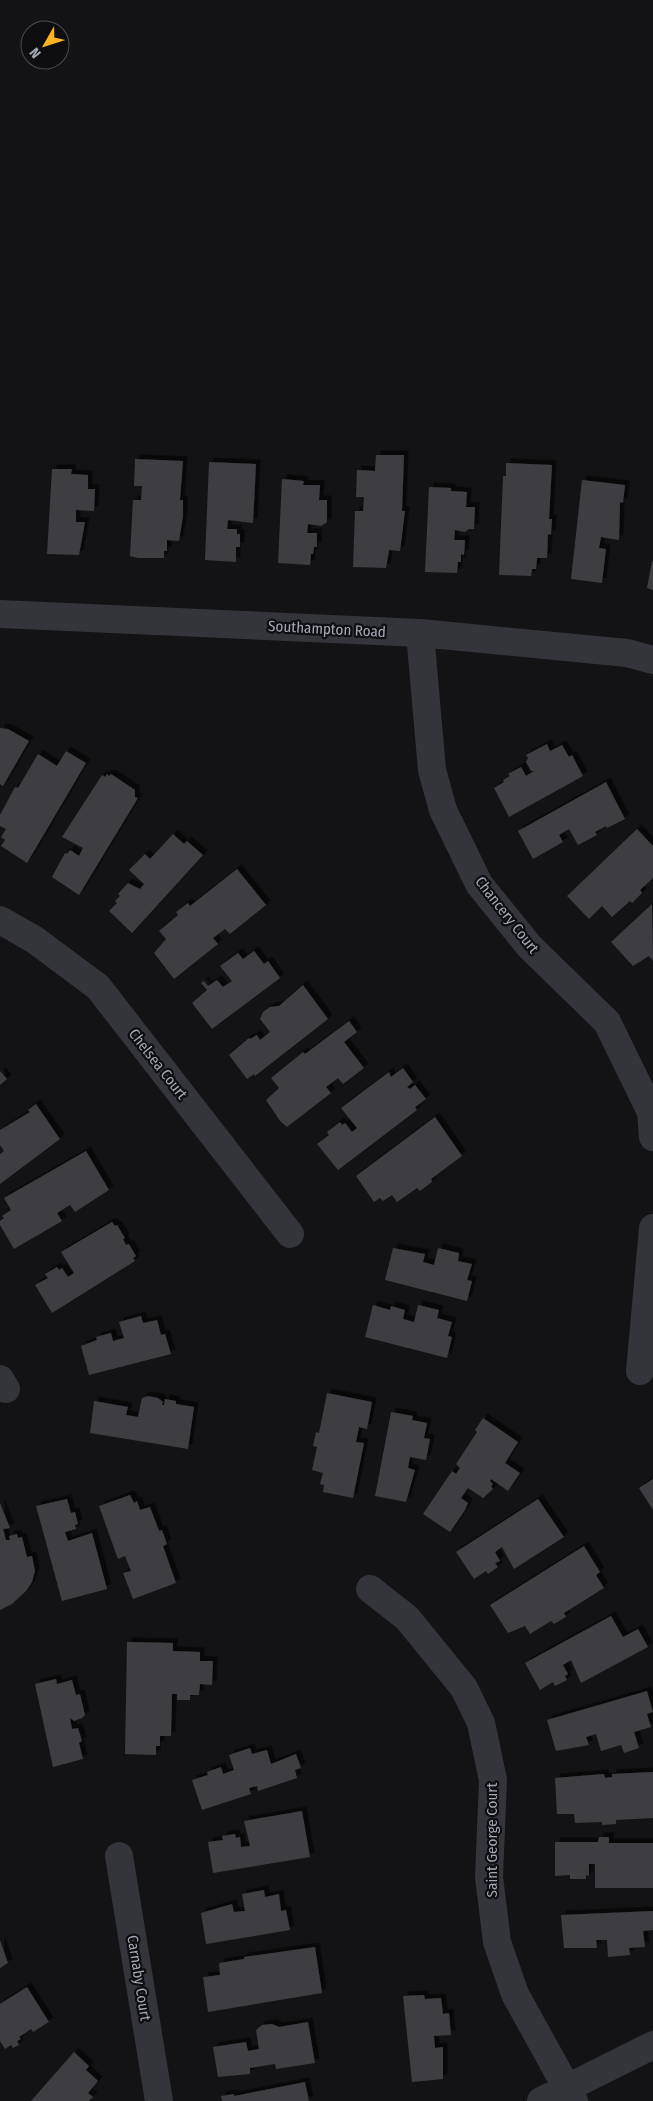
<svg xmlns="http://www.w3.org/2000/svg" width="653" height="2101" viewBox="0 0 653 2101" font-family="'Fira Sans Condensed',sans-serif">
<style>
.building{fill:#3c3e42;filter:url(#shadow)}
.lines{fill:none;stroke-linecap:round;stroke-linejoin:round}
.street{stroke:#34353a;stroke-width:28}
.labels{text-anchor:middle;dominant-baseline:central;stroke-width:4.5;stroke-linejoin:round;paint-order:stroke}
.street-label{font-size:15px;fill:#a3a9b6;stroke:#0e0e10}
</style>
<defs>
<filter id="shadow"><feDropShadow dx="4.5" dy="-4.5" stdDeviation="0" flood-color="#0009"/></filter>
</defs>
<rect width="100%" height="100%" fill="#131315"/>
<path class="building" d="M376,455H404L402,511H405L400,551L389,550L386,568L353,567L355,511H363L364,497H356L357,470L375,471Z
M135,459L183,461L180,500H183V516L179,541L167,540V551H164V558H138L130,556L133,500H141L142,486H134Z
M209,462L256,464L253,523L228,520L227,529H237V534H240V547H236V562L205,560Z
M506,463L552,465L549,519H552L551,535L548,534L547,558H537L536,569H532L531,576L499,575L503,476H506Z
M52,469H72L71,474L88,475V489H95L94,511L76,510V522H85L79,555L47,554Z
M282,479L304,481L303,485H320L319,500H327V522L321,526L308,524L307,533H317V547H314L313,554H311L310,565L278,563Z
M582,480L625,485L623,503L620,502L619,540L601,537L599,548L606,549L602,583L571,579Z
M429,487L451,488V491L467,492L466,507H475L474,529H469L465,532L455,530L454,540H465L464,555L461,554V562H458L457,573L425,572Z
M652,561H653V590L647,588Z
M0,728L8,729L29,741L3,786L0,784Z
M547,744L550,751L562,745L569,757L572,755L583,776L509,817L494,788L504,782L503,780L510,776L508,774L521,767L526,776L534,771H531L526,762L528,758L526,755Z
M66,751L86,763L27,863L1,846L5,840L1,837L6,829L0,826V815L15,787L18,788L38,754L57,766Z
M107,774L109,776L111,774L135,790V797L138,798L79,895L52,877L65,853L67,854L70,850L79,856L83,848L62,837L102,775L105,777Z
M606,782L625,819L607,828L606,826L595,832L597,835L578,845L569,829L559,835L563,842L533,859L518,831Z
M637,829L653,846V878L640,890L642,893L632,903L630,901L612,917L602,906L589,919L567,896Z
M173,834L184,844L187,841L203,855L132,933L109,911L117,903L115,901L120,896L118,894L128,883L140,889L144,884L129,870L145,854L150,859Z
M237,869L266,905L230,934L225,929L213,938L218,944L174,979L154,953L166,939L159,931L178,915L176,912L188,903L190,906Z
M652,904L653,961L649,956L633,966L611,942Z
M254,951L264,964L268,961L280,978L212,1029L192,1003L207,990L201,983L204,981L208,986L217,980L223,987L232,981L220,966L238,953L243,959Z
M303,985L328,1019L255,1076L254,1074L247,1079L229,1055L249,1038L250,1039L257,1035L260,1040L270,1032L260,1019L263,1012L270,1007L279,1006Z
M349,1021L357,1032L344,1042L364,1068L343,1084L338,1078L326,1087L331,1093L287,1127L280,1121L266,1100L279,1088L271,1078L303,1052L305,1054Z
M403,1068L413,1082L407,1087L410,1089L415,1085L426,1099L415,1107L417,1110L338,1170L317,1144L329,1135L327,1132L340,1122L342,1125L345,1123L352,1132L357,1128L341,1108L389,1072L391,1077Z
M0,1071L7,1079L0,1085Z
M36,1104L60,1139L0,1184V1154L4,1151L0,1145V1130L30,1112L28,1110Z
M435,1117L462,1156L431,1179L432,1182L420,1191L417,1188L397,1202L392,1195L383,1201L380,1198L374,1202L356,1176Z
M86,1151L109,1190L75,1212L70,1205L57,1213L62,1221L14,1249L0,1225V1221L4,1218L2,1216L11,1210L4,1198Z
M112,1222L115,1226L117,1225L125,1238L123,1239L126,1245L129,1244L136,1256L133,1258L135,1261L52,1313L35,1285L48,1278L45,1274L57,1267L59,1270L62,1268L68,1277L74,1273L61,1252Z
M393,1248L425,1254L423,1262L434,1265L438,1248L459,1253L458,1261L472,1264L467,1280L472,1281L467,1301L385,1280Z
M373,1305L390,1310L391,1306L405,1310L403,1319L414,1322L418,1305L439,1310L437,1318L452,1322L448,1336L452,1337L447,1358L365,1337Z
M141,1316L143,1323L157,1320L161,1335L165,1334L171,1354L89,1375L81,1346L97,1340L96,1337L111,1333L113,1341L124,1338L119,1322Z
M327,1393L372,1402L367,1429L359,1427L356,1442L364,1443L353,1498L323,1492L324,1485L320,1484L323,1473L312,1470L317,1447L313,1446L316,1432L319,1433Z
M148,1396L158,1398L163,1402L162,1405H164L165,1399L176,1401V1404L194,1407L188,1449L90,1433L94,1401L128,1407L126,1415L138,1417L142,1398Z
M391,1412L413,1416L412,1420L427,1423L424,1438L430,1439L426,1460L410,1457L408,1468L415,1470L406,1502L375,1496Z
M483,1418L518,1442L505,1463L520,1473L508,1491L491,1479L490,1481L493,1484L491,1486L493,1489L483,1498L468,1488L461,1498L468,1503L465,1510L450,1532L423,1514L452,1471L456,1474L460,1468L456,1464L477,1432L475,1430Z
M653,1479V1510L639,1488Z
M130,1495L134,1503L137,1501L140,1510L150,1507L159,1531L162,1530L167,1544L163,1546L176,1583L133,1599L123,1573L131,1571L125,1556L118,1559L99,1506Z
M67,1499L71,1513L75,1512L78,1524L75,1525L76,1529L65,1532L68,1541L92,1533L107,1589L62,1601L36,1506Z
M538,1499L564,1537L514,1569L502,1547L495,1552L500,1561L495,1563L498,1567L488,1574L486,1571L474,1579L456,1552Z
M0,1503L10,1528L3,1529L6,1540H10L9,1536L17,1534L18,1538L22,1537L27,1557L32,1556L35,1571L32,1582L26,1591L12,1604L0,1610Z
M584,1546L600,1572L596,1575L604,1588L564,1613L566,1617L554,1624L551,1621L530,1634L525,1626L508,1633L490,1605Z
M611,1616L623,1637L638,1629L648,1647L581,1683L571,1660L563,1665L568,1674L565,1676L567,1680L555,1686L553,1682L540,1690L525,1663Z
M127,1642L173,1643V1651L200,1652V1661H213L212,1685L200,1684L199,1695H190V1700H177V1694H172L171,1736H160V1746H156V1755L125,1754Z
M56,1679L57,1684L72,1680L76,1695L80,1694L85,1715L82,1718L74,1721L70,1718L72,1729L78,1728L82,1741L79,1743L83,1759L53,1767L35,1684Z
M647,1691L653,1712L647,1714L651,1727L634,1732L639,1748L624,1753L621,1745L601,1751L596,1734L586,1737L589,1745L556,1751L547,1720Z
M250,1748L252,1754L267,1750L271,1764L296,1754L301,1768L295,1770L297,1778L258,1791L257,1786L249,1788L251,1794L202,1810L192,1780L208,1775L207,1772L221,1767L223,1774L234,1770L229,1755Z
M653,1772V1818L616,1820V1824L602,1825V1822L575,1823L574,1814H557L555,1778L604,1774L605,1778L612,1777V1774Z
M302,1811L310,1857L213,1873L208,1842L223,1840L222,1836L235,1834L236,1838L240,1837L241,1847L250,1846L244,1821Z
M599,1837H609V1843H653V1888H595V1864H589V1876L586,1875V1879H570V1875L555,1876V1842H598Z
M264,1890L265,1897L279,1894L281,1911L286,1910L290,1930L206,1944L201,1913L232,1904L234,1912L245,1911L242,1894Z
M653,1911V1930L643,1931L645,1947L629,1948L630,1955L608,1957L607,1940H596L597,1948H564L561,1915Z
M0,1940L8,1963L0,1968Z
M315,1947L322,1993L208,2012L203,1977L220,1975L219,1963L244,1959V1957Z
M27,1987L49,2022L33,2032L31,2029L19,2037L21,2039L17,2041L19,2045L13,2048L11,2045L5,2049L0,2041V2004Z
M424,1995L425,1999L441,1998L443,2014L449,2013L451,2035L434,2036L435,2048L443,2047V2079L412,2082L403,1996Z
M308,2022L315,2063L276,2069L275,2064L250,2068V2074L218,2077L213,2047L246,2042L248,2051L259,2049L256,2030L262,2025L272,2024L279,2027Z
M74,2052L89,2066L86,2070L98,2081L88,2093L93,2097L89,2101H31Z
M305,2082L309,2101H222L221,2096L234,2094V2096Z"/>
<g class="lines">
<path class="street" d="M0,614L420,633L627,653L653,660
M420,633L432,770L443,810L479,884L529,946L607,1022L651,1112L653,1137
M0,920L35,940L98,987L290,1234
M640,1371L653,1228
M0,1379L6,1389
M370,1589L407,1618L464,1688L481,1723L493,1780L489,1877L497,1942L515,1994L574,2101
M119,1856L159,2101
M541,2101L653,2045"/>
</g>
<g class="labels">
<g class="street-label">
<text transform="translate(327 629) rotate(3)">Southampton Road</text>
<text transform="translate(507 915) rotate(52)">Chancery Court</text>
<text transform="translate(158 1064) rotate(52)">Chelsea Court</text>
<text transform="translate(492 1840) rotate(-90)">Saint George Court</text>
<text transform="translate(139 1978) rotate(81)">Carnaby Court</text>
</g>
</g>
<g transform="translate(45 45) rotate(231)"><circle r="24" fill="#0e0e10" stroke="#4a4c52"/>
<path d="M0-4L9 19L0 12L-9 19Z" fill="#feb321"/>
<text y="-8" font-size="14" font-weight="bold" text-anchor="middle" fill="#a3a9b6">N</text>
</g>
</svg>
